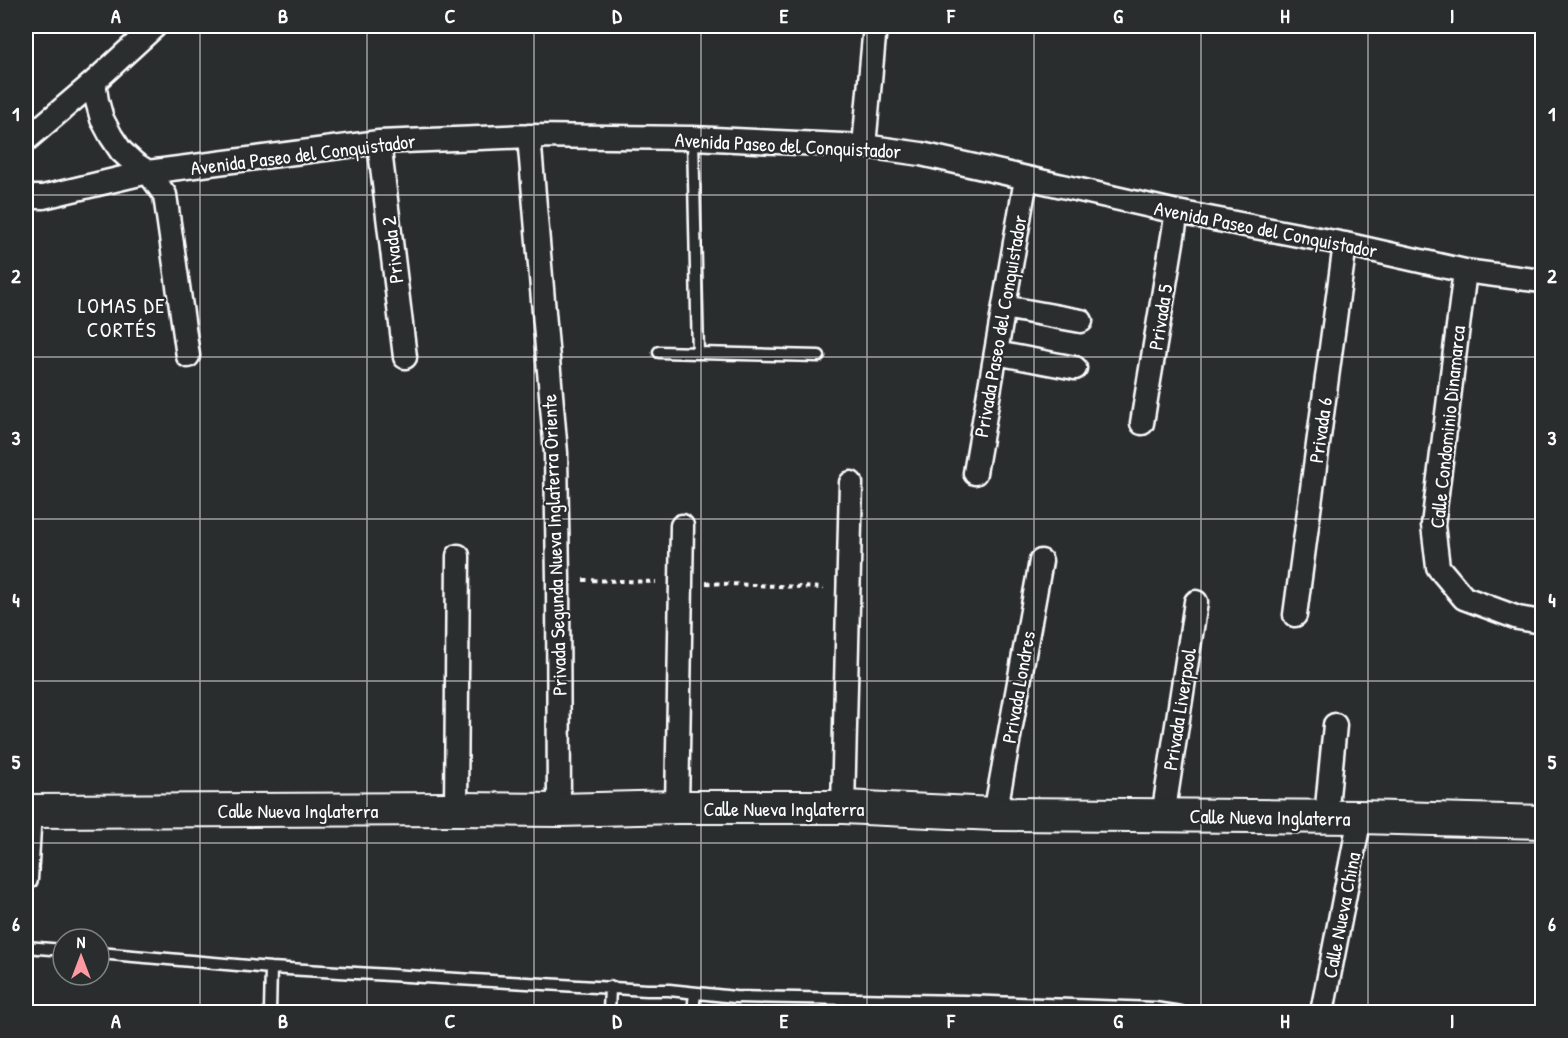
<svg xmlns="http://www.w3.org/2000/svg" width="1568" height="1038" viewBox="0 0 1568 1038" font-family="'Patrick Hand',sans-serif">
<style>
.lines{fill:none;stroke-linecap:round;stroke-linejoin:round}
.lane-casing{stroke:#fff;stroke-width:15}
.street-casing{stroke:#fff;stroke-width:27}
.secondary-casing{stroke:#fff;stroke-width:36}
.path{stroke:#fff;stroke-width:4;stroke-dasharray:4.5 4.5;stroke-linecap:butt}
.lane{stroke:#2a2d2e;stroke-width:10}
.street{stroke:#2a2d2e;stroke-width:22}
.secondary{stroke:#2a2d2e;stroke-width:32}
.grid{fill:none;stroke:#fff;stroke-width:1.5;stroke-opacity:0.55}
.labels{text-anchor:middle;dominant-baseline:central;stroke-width:4.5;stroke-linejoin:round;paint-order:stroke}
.street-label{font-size:20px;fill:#fff;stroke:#2a2d2e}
.neighbourhood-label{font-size:21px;letter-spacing:1.5px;fill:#fff;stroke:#2a2d2e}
.neatline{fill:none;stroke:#fff;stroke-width:2}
.grid-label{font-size:20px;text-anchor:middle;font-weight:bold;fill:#fff}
</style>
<rect width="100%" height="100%" fill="#2a2d2e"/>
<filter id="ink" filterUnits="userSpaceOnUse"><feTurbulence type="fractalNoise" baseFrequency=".0167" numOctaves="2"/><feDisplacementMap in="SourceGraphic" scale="12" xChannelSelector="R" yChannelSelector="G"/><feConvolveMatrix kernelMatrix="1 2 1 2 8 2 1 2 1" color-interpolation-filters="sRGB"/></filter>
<g filter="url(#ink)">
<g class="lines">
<g class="lane-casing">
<path id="lane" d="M693,138L698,353
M659,352L819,356
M26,947L63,950
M99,953L271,968L647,990H669L735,997L964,1001L1155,1008L1181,1012
M270,1012L271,968
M609,1012L610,987
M693,1012L695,993"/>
</g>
<g class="street-casing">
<path id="street" d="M94,82L97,101L102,119L111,136L121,151L134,163L148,172L165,195L188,356
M529,136L556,453L558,579L559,810
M26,140L94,82L155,26
M379,142L405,357
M864,146L875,26
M26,197H43L148,172L379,142L529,136L693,138L864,146L921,154L1177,212L1345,244L1465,271L1542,281
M1465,271L1433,525L1438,567L1464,598L1518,618L1542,622
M1004,307L1081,321
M996,353L1075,368
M1142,423L1177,212
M975,473L1026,179
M1295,615L1345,244
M677,807L682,526
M843,807L851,483
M456,809L458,556
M995,814L1041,561
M1163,816L1196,602
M1326,817L1335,725
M26,879L30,811
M1322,1012L1360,817"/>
</g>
<g class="secondary-casing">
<path id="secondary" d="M26,811L456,809L559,810L677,807H843L995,814L1360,817L1542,822"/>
</g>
<path class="path" d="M583,580L656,582
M706,583L824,588"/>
<use href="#lane" class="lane"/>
<use href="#street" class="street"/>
<use href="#secondary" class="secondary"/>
</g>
</g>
<path class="grid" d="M200,26V1012M367,26V1012M534,26V1012M701,26V1012M867,26V1012M1034,26V1012M1201,26V1012M1368,26V1012M26,195H1542M26,357H1542M26,519H1542M26,681H1542M26,843H1542"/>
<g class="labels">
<g class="street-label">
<text transform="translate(788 145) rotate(3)">Avenida Paseo del Conquistador</text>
<text transform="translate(303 154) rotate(-7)">Avenida Paseo del Conquistador</text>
<text transform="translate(1266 229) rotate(11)">Avenida Paseo del Conquistador</text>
<text transform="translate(392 250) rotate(-97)">Privada 2</text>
<text transform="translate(1160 317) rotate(-81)">Privada 5</text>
<text transform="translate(1000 326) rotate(-80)">Privada Paseo del Conquistador</text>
<text transform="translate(1447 427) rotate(-84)">Calle Condominio Dinamarca</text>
<text transform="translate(1320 430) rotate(-82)">Privada 6</text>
<text transform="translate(554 545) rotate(-92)">Privada Segunda Nueva Inglaterra Oriente</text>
<text transform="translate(1018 687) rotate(-80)">Privada Londres</text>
<text transform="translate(1179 709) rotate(-81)">Privada Liverpool</text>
<text x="784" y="808">Calle Nueva Inglaterra</text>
<text x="298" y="810">Calle Nueva Inglaterra</text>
<text transform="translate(1270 817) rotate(1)">Calle Nueva Inglaterra</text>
<text transform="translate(1341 915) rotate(-79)">Calle Nueva China</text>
</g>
<g class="neighbourhood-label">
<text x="122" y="305">LOMAS DE<tspan x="122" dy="24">CORTÉS</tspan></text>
</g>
</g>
<rect width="1568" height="1038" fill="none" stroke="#2a2d2e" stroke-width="66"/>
<g transform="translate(81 957)"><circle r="28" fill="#2a2d2e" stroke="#7f8182" stroke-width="1.5"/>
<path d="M0-4.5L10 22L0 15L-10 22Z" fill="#ff9aa2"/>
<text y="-9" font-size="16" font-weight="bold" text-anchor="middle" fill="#ffffff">N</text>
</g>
<rect x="33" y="33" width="1502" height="972" class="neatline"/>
<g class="grid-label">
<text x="116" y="23">A</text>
<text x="283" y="23">B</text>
<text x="450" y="23">C</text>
<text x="617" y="23">D</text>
<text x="784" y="23">E</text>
<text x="951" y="23">F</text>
<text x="1118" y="23">G</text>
<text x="1285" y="23">H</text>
<text x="1452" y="23">I</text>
<text x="16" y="121">1</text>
<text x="1552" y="121">1</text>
<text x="16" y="283">2</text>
<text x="1552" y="283">2</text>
<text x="16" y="445">3</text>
<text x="1552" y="445">3</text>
<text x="16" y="607">4</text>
<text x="1552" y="607">4</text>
<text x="16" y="769">5</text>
<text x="1552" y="769">5</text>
<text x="16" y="931">6</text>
<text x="1552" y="931">6</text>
<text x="116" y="1028">A</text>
<text x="283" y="1028">B</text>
<text x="450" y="1028">C</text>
<text x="617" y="1028">D</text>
<text x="784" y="1028">E</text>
<text x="951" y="1028">F</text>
<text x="1118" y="1028">G</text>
<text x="1285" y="1028">H</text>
<text x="1452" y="1028">I</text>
</g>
</svg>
